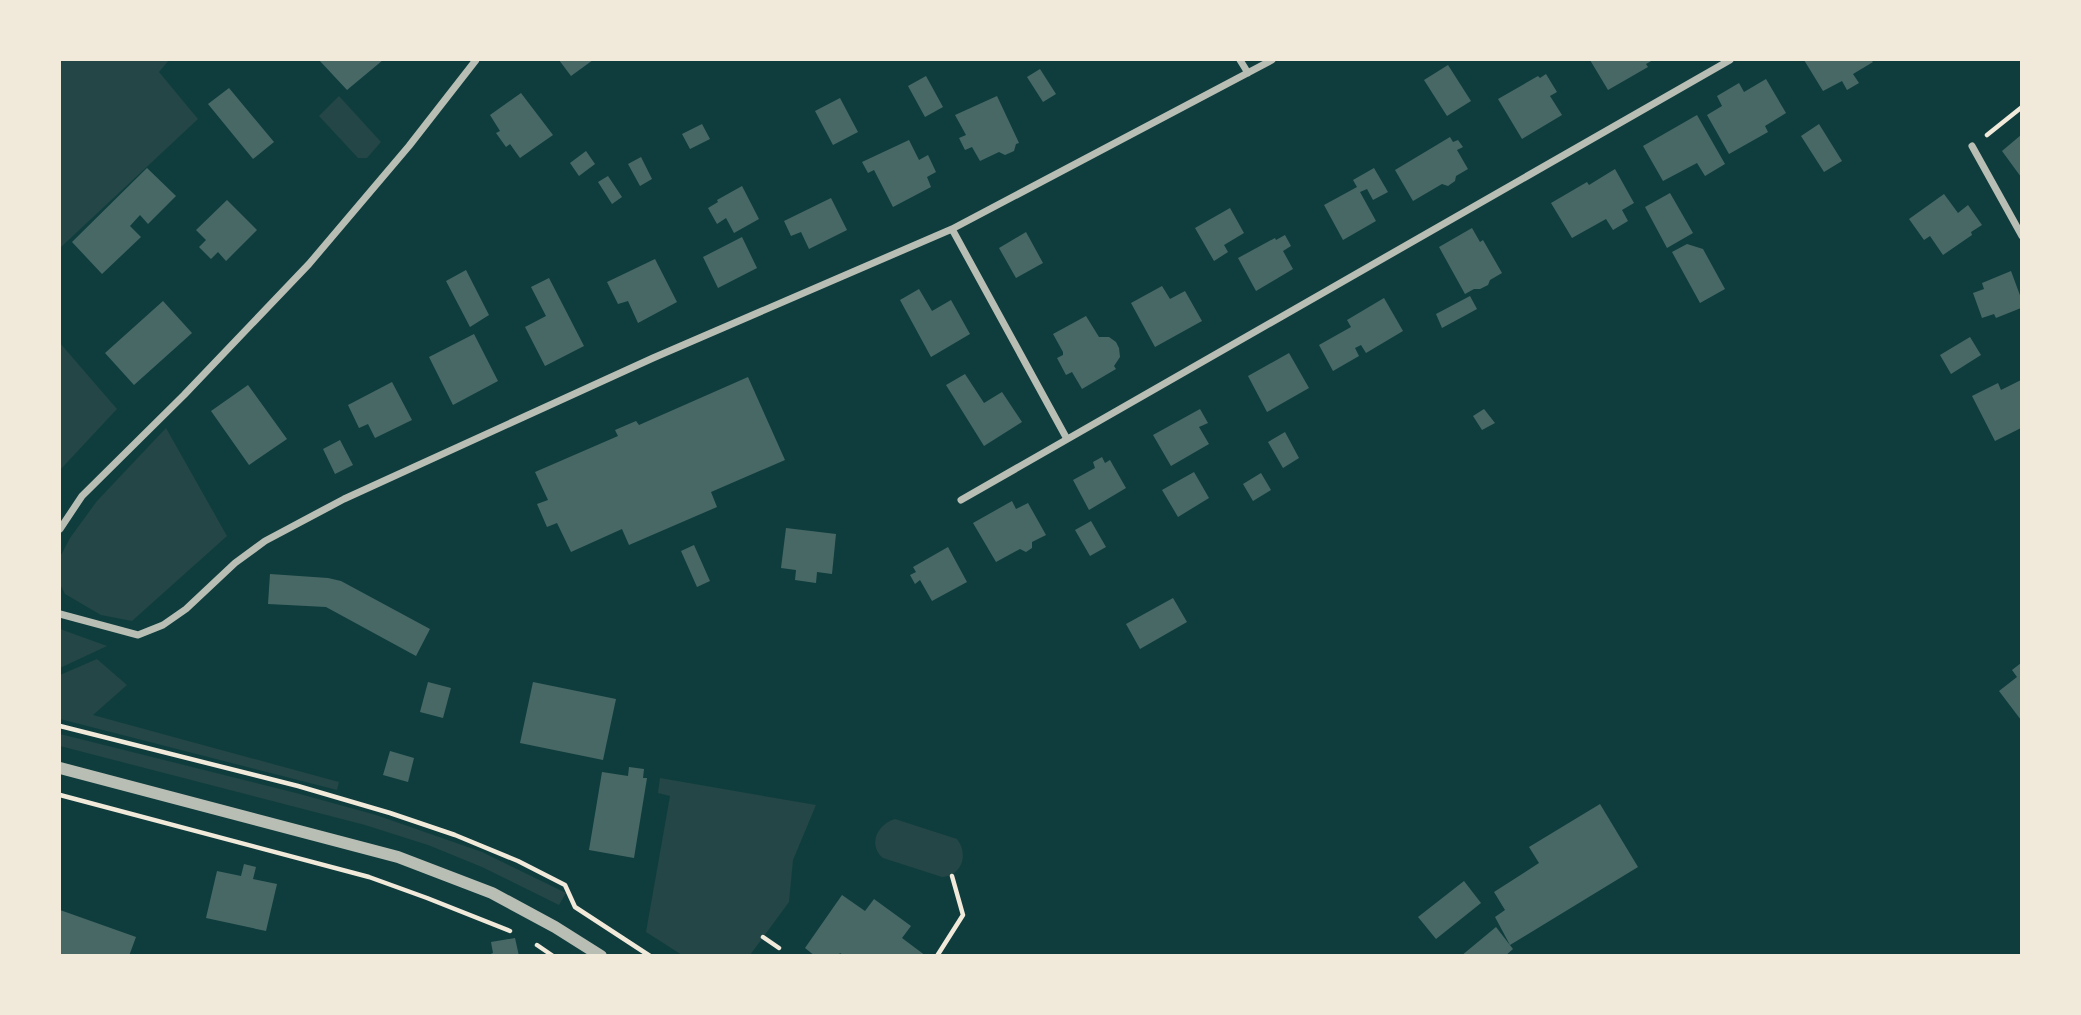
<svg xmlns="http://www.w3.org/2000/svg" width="2081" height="1015" viewBox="0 0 2081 1015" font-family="'Playfair Display',serif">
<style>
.green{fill:#244646}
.building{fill:#486865}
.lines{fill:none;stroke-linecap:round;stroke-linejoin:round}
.path{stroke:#f1e9da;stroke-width:4.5}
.minor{stroke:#b8beb3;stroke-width:7}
.tertiary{stroke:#b8beb3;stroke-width:12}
</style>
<rect width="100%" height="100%" fill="#0f3d3e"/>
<path class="green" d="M60,60H169L159,72L198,119L60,248Z
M339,96L381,142L367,158H358L319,116Z
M60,343L117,409L60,470Z
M166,428L227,536L132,621L101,615L65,594L60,584V557L70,538L97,501Z
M60,629L107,646L60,668Z
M97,659L127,685L93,715L339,782L337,790L60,719V675Z
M60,734L296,793L376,815L482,852L566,893L559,905L482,867L428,845L365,825L60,746Z
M660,778L816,805L793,860L789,902L750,955H682L646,932L670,796L658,793Z
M895,819L957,839C969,854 962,876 942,877L883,858C867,844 878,824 895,819Z"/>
<path class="building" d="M319,60H383L347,90Z
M559,60H593L571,76Z
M1590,60H1653L1646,64L1648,67L1608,90Z
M1804,60H1871L1873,62L1853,74L1859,83L1847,90L1842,81L1823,91Z
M1448,65L1471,101L1447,116L1424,80Z
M1040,69L1056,94L1043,102L1027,77Z
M1546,74L1557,92L1550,96L1562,115L1522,139L1498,99L1538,76L1540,78Z
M926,76L943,107L925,117L908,86Z
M1766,79L1786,113L1765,126L1768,132L1729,154L1707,115L1722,106L1717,96L1739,83L1744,92Z
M229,88L274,142L253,159L208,104Z
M521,93L553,135L520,158L510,144L506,147L496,133L500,131L490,115Z
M997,96L1019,143L1016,144L1014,151L1005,155L999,152L980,161L972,147L965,150L959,138L966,135L955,115Z
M840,98L858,132L833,145L815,111Z
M1697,115L1725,164L1705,176L1697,163L1663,181L1643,146Z
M702,124L710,139L690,149L682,134Z
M1819,124L1842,161L1824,172L1801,136Z
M2021,135V177L2002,151Z
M1450,137L1453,142L1458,140L1463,147L1457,150L1468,169L1456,176L1455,181L1448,186L1442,184L1413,201L1395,170Z
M909,140L919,160L928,155L936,172L927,177L931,187L893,207L874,170L868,173L862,162Z
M586,151L595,164L579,176L570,163Z
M641,157L652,179L640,186L628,164Z
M147,168L176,196L148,224L140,215L130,226L141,237L102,274L72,242Z
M1374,168L1388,192L1373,200L1367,189L1360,192L1376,221L1343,240L1324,205L1357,187L1353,180Z
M1615,169L1634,203L1622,210L1628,221L1613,230L1606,219L1572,238L1551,203L1587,182L1589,185Z
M608,176L622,197L612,204L598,182Z
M742,186L759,219L734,233L726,218L717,224L708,208L718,202L717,200Z
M1670,193L1693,233L1667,248L1645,207Z
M1944,194L1958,213L1968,205L1982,225L1971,232L1972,235L1943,255L1930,236L1924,240L1909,219Z
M831,198L847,230L809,249L801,232L791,236L784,221Z
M227,200L257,230L226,261L218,252L211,259L199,247L206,240L196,230Z
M1230,208L1244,233L1224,245L1228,252L1214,261L1195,228Z
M1472,228L1480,242L1483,240L1502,273L1490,280L1488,285L1480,289H1474L1465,294L1439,247Z
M1026,232L1043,263L1016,278L999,248Z
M1285,235L1291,246L1283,251L1293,269L1256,291L1238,258L1275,238L1276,240Z
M742,237L757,268L718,288L703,257Z
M1687,244L1703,249L1725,289L1700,303L1672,252Z
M655,259L677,302L638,323L628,301L618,304L607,282Z
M466,270L489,315L470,327L446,281Z
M2011,271L2021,298V308L1996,318L1994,314L1982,318L1973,293L1984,289L1982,283Z
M549,278L584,346L545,366L525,327L546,316L531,287Z
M1162,286L1170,299L1185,291L1202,321L1155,347L1131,303Z
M919,289L932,311L951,300L970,334L931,357L900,300Z
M1470,296L1477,309L1442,328L1436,314Z
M1384,298L1403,331L1366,353L1361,345L1355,348L1359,356L1333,371L1319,345L1351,327L1347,320Z
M163,301L192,333L134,385L105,353Z
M1086,316L1099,337H1109L1116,342L1119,348L1120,357L1114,366L1116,369L1082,389L1072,372L1066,375L1057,358L1063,355V352L1053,334Z
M474,334L498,381L453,405L429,357Z
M1970,337L1981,355L1951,374L1940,355Z
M1289,353L1309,388L1267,412L1248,376Z
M965,374L984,403L1002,392L1022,422L984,446L946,385Z
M748,377L785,460L711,492L717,507L629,545L622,529L571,552L557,523L547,527L537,504L548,500L535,472L618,436L615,430L636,421L639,425Z
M2021,380V428L1995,441L1972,396L1998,383L2001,390Z
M392,382L412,420L375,438L368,424L359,428L348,405Z
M248,385L287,439L249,465L211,411Z
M1200,409L1208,423L1199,427L1209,444L1171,466L1153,435Z
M1484,409L1495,423L1482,430L1473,416Z
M1285,432L1299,458L1283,468L1268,442Z
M340,440L353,465L335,474L323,449Z
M1102,457L1105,463L1110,460L1126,488L1089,510L1073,480L1095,468L1093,462Z
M1194,472L1209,498L1178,517L1162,490Z
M1261,473L1271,490L1253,501L1243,484Z
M1012,501L1016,509L1028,503L1046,535L1032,542V548L1026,552L1020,549L996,562L973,523Z
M1091,521L1106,547L1090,556L1075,530Z
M786,528L836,534L832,574L817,572L816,583L795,580L796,570L781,568Z
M694,545L710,581L697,587L681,551Z
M948,547L967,582L932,601L920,580L915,584L910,575L916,572L913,567Z
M270,574L328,578L341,581L430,629L416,656L326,607L268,604Z
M1173,598L1187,622L1140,649L1126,624Z
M2021,663V720L1999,691L2017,677L2012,670Z
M428,682L451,688L443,718L420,712Z
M533,682L616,699L603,760L520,743Z
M390,751L414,758L408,782L383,775Z
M629,767L644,769L643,778H647L634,858L589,850L602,772L628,776Z
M1600,804L1638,867L1510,945L1495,917L1505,910L1494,892L1539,863L1529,847Z
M244,864L256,867L253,879L277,884L266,931L206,918L217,871L241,876Z
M1464,881L1481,903L1436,939L1418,917Z
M842,895L865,911L874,899L911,926L902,938L926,956H844L840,953L838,956H815L805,948Z
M60,910L136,937L129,956H60Z
M1496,927L1513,949L1505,956H1461Z
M515,938L519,956H486L493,953L491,942Z"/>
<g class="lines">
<path class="path" d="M1987,135L2022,107
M60,726L298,786L390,813L455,835L518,861L565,885L575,907L650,956
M60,795L369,877L427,898L510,931
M763,937L779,948
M537,945L553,956
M937,956L963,915L952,876"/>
<path class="minor" d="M1240,60L1248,73
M1972,146L2022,236
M952,229L1067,439
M961,500L1730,60
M60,529L82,496L184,395L309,264L409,146L476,60
M60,614L138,635L163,625L186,609L235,563L265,541L344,499L653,358L952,229L1272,60"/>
<path class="tertiary" d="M60,768L398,857L492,893L555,927L601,956"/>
</g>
<rect width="2081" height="1015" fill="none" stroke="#f1e9da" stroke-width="122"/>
</svg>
